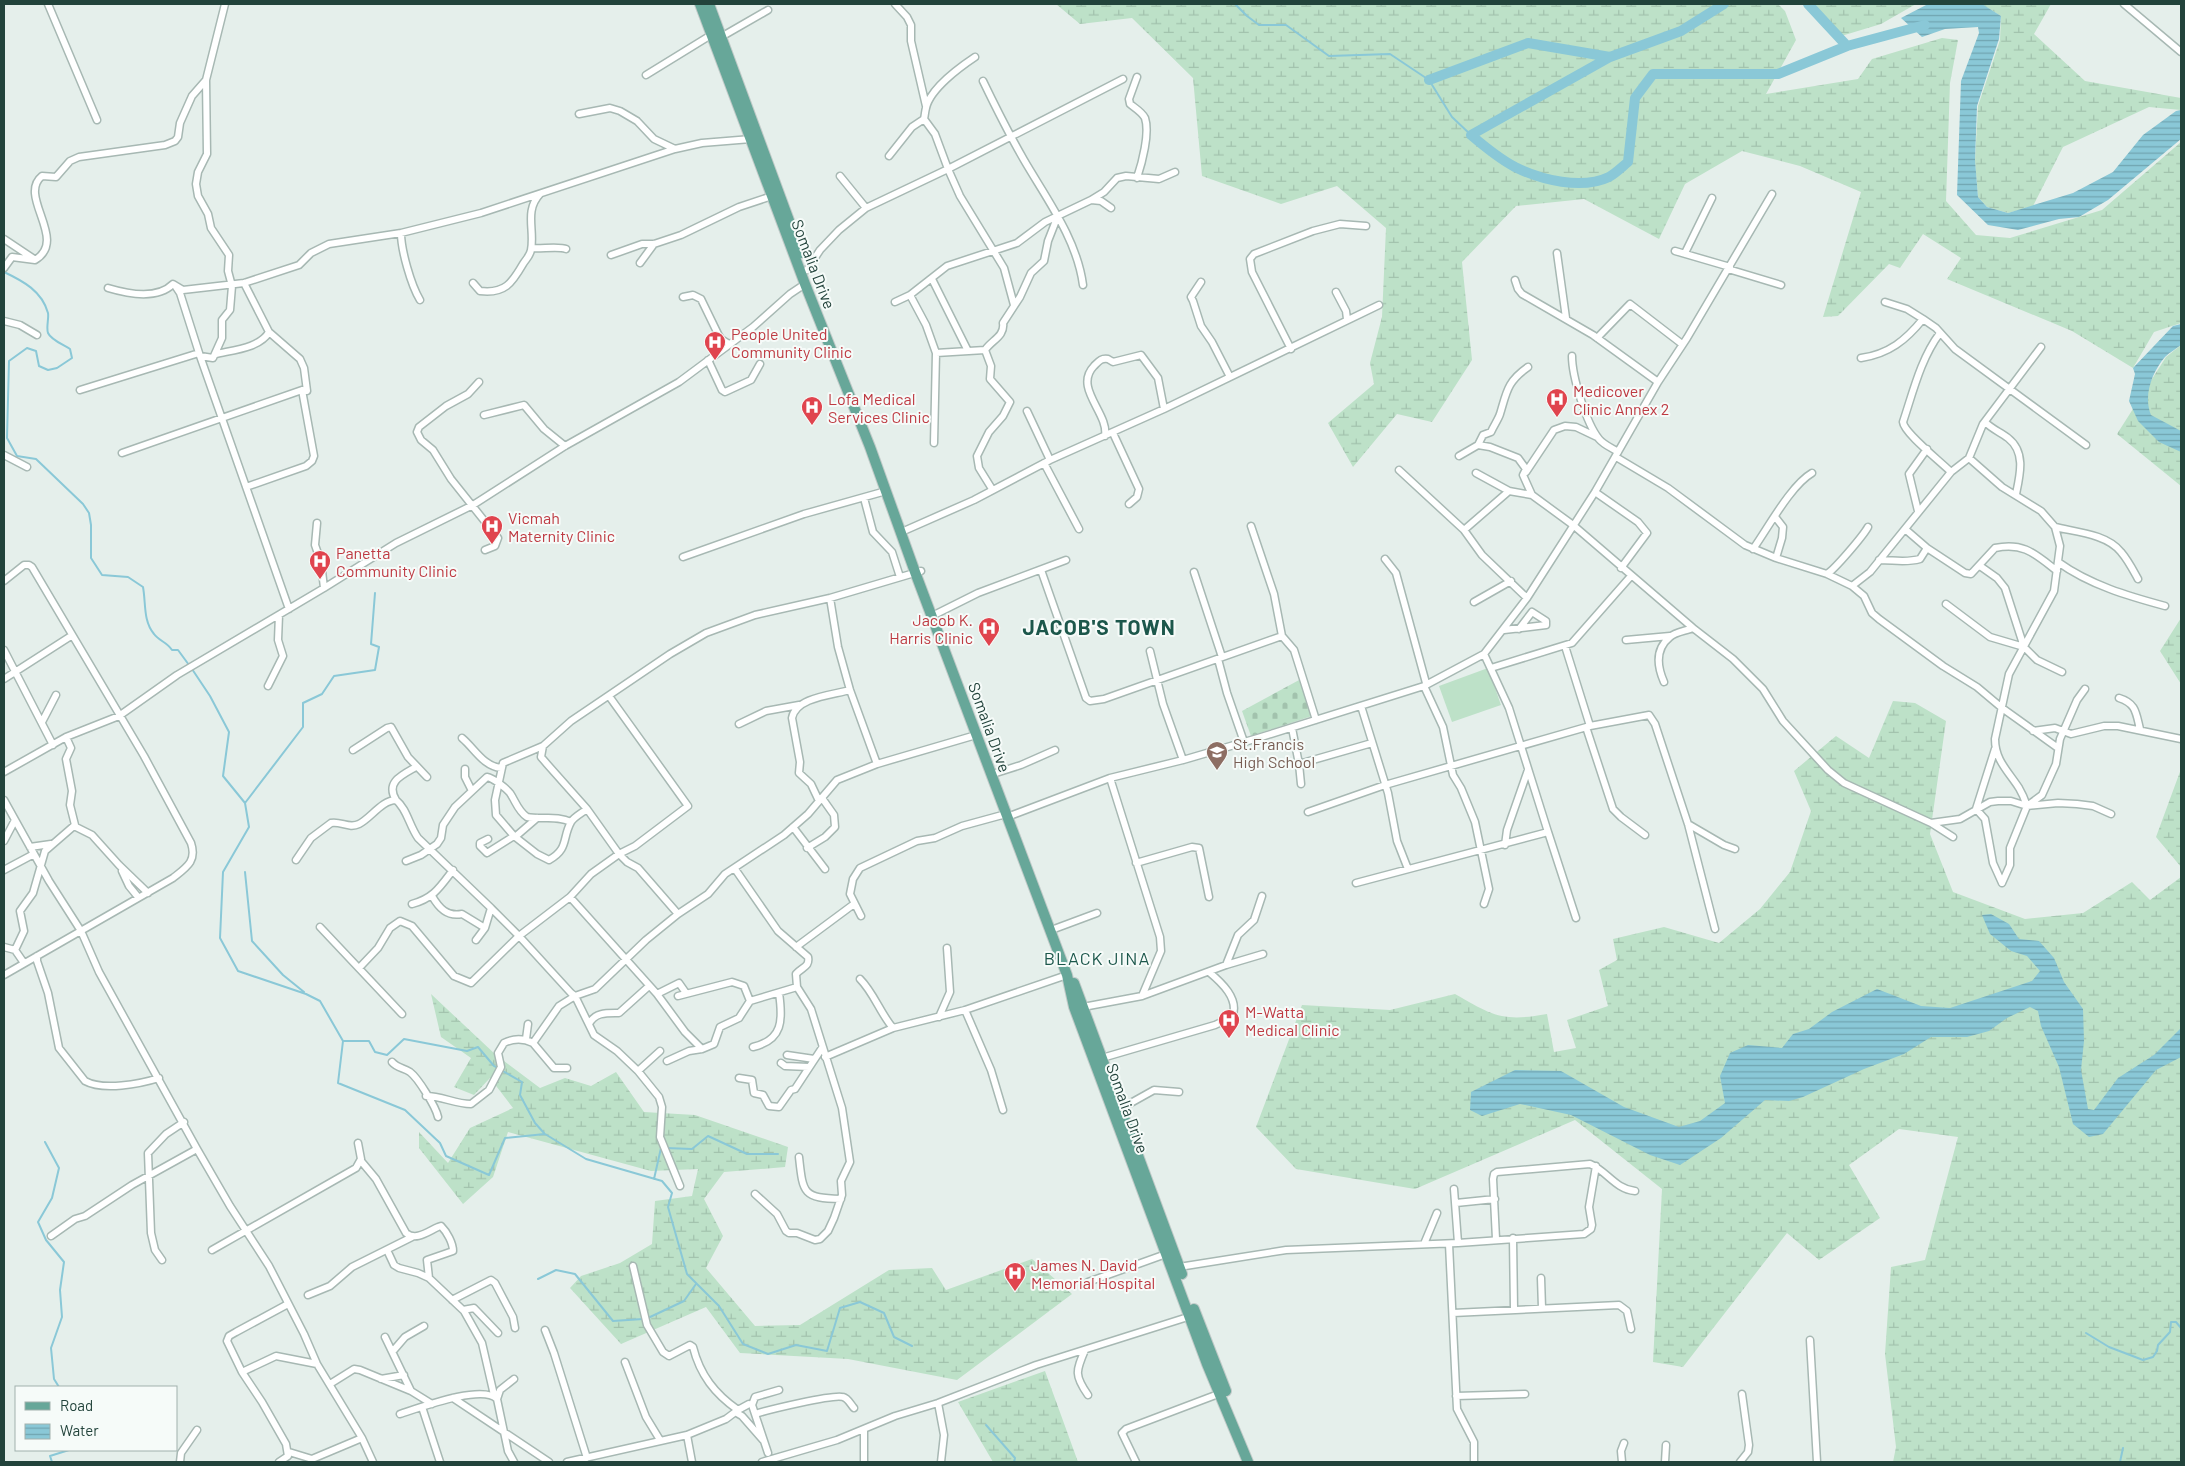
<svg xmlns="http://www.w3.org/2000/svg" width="2185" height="1466" viewBox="0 0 2185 1466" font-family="Barlow,sans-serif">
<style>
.grass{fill:#bde1c8}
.wetland{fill:url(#wetland-marsh)}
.cemetery{fill:url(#cemetery-stones)}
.water{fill:url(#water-rules)}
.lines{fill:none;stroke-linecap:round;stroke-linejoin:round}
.stream{stroke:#8ac8d7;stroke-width:2}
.river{stroke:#8ac8d7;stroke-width:10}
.minor-casing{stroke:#a7b8b3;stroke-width:9}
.primary-casing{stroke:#c1cac8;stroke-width:12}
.minor{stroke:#fff;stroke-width:6}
.primary{stroke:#67a799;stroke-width:10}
.labels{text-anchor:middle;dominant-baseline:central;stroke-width:4;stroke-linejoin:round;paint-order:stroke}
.street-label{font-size:16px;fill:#22433b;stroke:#f6fbf9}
.health-label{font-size:16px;fill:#be3a42;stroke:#f6fbf9;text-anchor:start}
.education-label{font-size:16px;fill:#785e54;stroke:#f6fbf9;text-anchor:start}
.neighbourhood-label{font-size:18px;letter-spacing:1px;fill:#1c574b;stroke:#f6fbf9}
.district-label{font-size:21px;font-weight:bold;letter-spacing:1px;fill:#1c574b;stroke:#f6fbf9}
</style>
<defs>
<pattern id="wetland-marsh" width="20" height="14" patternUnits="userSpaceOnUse" patternTransform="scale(1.25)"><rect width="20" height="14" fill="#bde1c8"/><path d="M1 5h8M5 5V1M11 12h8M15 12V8" fill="none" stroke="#a2c2ad"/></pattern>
<pattern id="cemetery-stones" width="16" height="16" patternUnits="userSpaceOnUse" patternTransform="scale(1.25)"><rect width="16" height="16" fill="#bde1c8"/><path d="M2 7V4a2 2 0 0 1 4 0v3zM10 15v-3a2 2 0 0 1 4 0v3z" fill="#a2c2ad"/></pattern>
<pattern id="water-rules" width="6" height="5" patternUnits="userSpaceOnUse" patternTransform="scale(1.25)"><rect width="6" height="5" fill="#8ac8d7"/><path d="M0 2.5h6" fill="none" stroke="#70a4b0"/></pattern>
</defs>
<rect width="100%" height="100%" fill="#e5efeb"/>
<path class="grass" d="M1488,668L1501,705L1452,722L1439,686Z"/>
<path class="wetland" d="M1056,4H1778L1785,11L1796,40L1766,94L1858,79L1872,59L1942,38L1958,40L1950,83L1946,201L1976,235L2010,238L2102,210L2181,142V323L2154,332L2133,368L2072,331L1947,279L1961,258L1923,234L1900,268L1889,264L1838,316L1823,317L1861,192L1800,166L1742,151L1685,184L1659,239L1584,199L1516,206L1462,262L1472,360L1432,422L1397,414L1353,467L1328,423L1374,384L1370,363L1382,317L1386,228L1337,186L1281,204L1202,176L1193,78L1132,18L1080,24Z
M1803,4H1916L1881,24L1838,37Z
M1981,4H2051L2034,34L2085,81L2181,98V110L2149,107L2063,147L2033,206L2008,213L1987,207L1978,197L1975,161L1978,106L2000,40L2001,16Z
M2181,345V486L2117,434L2166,357Z
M2181,618V684L2160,651Z
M1893,701L1915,703L1946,721L1930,834L1953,892L2025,919L2083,913L2132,882L2150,900L2181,877V1462H1893L1896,1447L1885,1354L1891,1267L1925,1260L1958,1137L1899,1129L1849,1165L1880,1218L1819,1260L1787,1233L1683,1367L1653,1362L1662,1189L1575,1120L1415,1189L1296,1169L1256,1127L1302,1005L1390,1010L1455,994C1493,1016 1503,1022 1547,1014L1554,1052L1576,1048L1567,1020L1608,1006L1599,970L1617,960L1613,939L1664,927L1719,943L1760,909L1790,872L1811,811L1794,771L1836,736L1869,758Z
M2181,769V867L2156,837Z
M431,994L496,1055L540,1088L565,1078L591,1086L616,1072L644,1112L695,1115L788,1147L785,1167L724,1172L704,1199L723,1236L706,1268L755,1326L800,1325L889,1270L932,1268L946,1290L1032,1259L1072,1294L957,1380L848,1359L740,1353L706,1307L621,1344L570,1288L581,1276L620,1263L652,1244L655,1201L692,1196L698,1169L651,1171L508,1132L493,1177L463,1204L419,1148V1132L448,1163L470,1128L513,1108L490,1078L474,1095L454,1087L471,1058L441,1037Z
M1045,1371L1078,1462H993L958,1402Z"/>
<path class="cemetery" d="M1301,679L1312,716L1251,736L1242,711Z"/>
<path class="water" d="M1928,4H1982L2001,16L1999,39L1977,106L1975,160L1978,197L1987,207L2008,213L2073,193L2113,172L2143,135L2176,111L2181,110V139L2108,200L2079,217L2059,219L2018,230L1988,225L1957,195L1961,81L1979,33L1978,27L1945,29L1922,37L1901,18Z
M2181,324V345C2176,349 2170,352 2165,357C2152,372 2143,396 2151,415L2181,431V452L2159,442L2138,421L2129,401L2135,374L2133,368L2173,326Z
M1991,914L2009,924L2019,939L2039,941L2054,958L2064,982L2083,1009L2084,1041L2081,1070L2088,1109L2094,1110L2118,1078L2154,1055L2181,1028V1057L2156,1070L2103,1134L2089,1137L2073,1124L2059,1067L2041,1026L2038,1011L2030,1007L2007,1018L1989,1031L1967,1037H1931L1904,1054L1864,1069L1803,1097L1789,1101L1765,1100L1721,1138L1680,1165L1650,1155L1571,1115L1520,1104L1482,1116L1470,1110L1471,1092L1515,1070L1561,1071L1624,1107L1679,1127L1700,1121L1725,1103L1720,1076L1730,1053L1748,1045L1782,1048L1793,1034L1809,1029L1832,1012L1877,989L1921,1006L1950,1008L2032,981L2040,971L2027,956L2011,951L1990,934L1982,915Z"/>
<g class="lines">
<path class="stream" d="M1235,4L1247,16L1259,25H1286L1329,56L1390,54L1429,80L1452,117L1471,135
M4,272C23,281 42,291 48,313C49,319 46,327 48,333C51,340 64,345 70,349L72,358L57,368L48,370L39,366L36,351L27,348L9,361L7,438L17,456L36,459L83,504L89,513L91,525V558L102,575L128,577L143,587C146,603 143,621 154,634C159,641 167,642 172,650H178L189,665
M375,593L371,644L379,647L375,670L334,676L322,694L303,703V727L245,803L249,827L223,872L220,938L238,971L306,994L320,1001L343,1041L338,1083L405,1110L440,1143L446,1156L489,1175L505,1138L545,1134L586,1159L662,1181L672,1193L668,1207L687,1274L719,1306L743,1344L768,1354L796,1345L827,1351L840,1308L860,1302L884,1313L894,1337L912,1346
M192,669L210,696L229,732L223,776L245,803
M245,872L252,941L283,975L304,992
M343,1041H369L375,1052L387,1055L404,1039L467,1051L478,1047L494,1066L522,1082L520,1095L535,1123L544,1133
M45,1142L59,1168L52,1198L38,1222L46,1240L64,1262L60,1290L62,1317L51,1348L54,1379L59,1387
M666,1148L692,1149L708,1136L747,1154H778
M654,1179L661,1148
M538,1279L556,1270L575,1274L613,1321L643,1319
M648,1318L684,1301L696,1284
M2086,1333L2109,1347L2143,1360L2153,1357L2157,1351L2158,1345L2170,1332L2171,1322H2176L2181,1328
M986,1425L1015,1458L1014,1462
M52,1462L50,1456L69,1450
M2120,1462L2123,1448"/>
<path class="river" d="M1724,4L1681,31L1610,57L1471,135C1485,147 1498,158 1515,167C1541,180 1582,190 1609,177C1616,173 1622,167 1628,162L1635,98L1653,74H1778L1847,46L1925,25
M1808,4L1847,46
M1429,80L1528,43L1610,57"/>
<g class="minor-casing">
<path id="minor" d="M48,4L97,120
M895,4L907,17L911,25V41L926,106
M2124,4L2181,52
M721,37L768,10
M646,75L711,35
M1137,77L1129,99L1130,104C1135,108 1142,112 1145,118C1150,133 1142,163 1137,178
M983,81C996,108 1009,134 1024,160C1046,198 1077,239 1083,285
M579,114L610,108L620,111L637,121L654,139L675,149
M924,119L935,134L948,169L960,196L1004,268L1014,305
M889,156L912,127L924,119C925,115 925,111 926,108C930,89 960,67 975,57
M840,176L866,208
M1111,208L1101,201L1091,200L1104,192L1117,178L1126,176L1159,179L1175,172
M401,233C401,250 411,285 420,300
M4,239L34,259
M532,248C540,249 560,246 566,249
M1675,251L1730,267
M1557,253L1566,318
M1685,253L1712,198
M611,255L642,244H654L681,235L739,207L772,196
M640,263L654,244
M4,268L12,257L35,260C69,240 17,196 42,176L56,177L70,161L79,157L165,145L175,141L178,137L180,123L192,96L206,80
M1728,269L1781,285
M807,270L820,250L839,230L866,208L948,169L1123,79
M932,279L968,351
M1515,280L1518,289L1522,294L1593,335L1658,382
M1201,282L1191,297L1193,301L1201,326L1212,342L1230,377
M473,283L480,291C505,294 512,283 523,264C526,259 530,256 531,250C535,230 524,211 540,194
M176,287L180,293L200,356L289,609
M108,288C128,294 157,300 173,284L183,290L244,283L299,265L311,253L329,244L401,233L481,213L675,149L702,143L751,139
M1336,292L1346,311L1347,319
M910,295L926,325L936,353L934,443
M683,297L693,295L701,299L718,334L721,339L729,344
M895,302L910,295L947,266L1017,243L1045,222L1091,200
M1885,302L1907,309L1923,319L1936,328L1955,349L2086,445
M4,321L20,325L37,335
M1940,333C1921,358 1913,392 1903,422C1904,433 1940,461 1951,472
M1597,338L1630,304L1682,344
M1291,349L1252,272L1250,259L1254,254L1313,231L1340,224L1366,226
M936,353L985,350
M216,354C233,350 260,348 269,332L244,283
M200,356L213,358L222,338V320L230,310L232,286L228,271L229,255L211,228L208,214L198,196L196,184L198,172L207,154L206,80L225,4
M1572,356C1572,376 1586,423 1599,439C1604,445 1612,448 1618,452
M1861,358C1889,354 1906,340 1923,319
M708,360L722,390L725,392L751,380L760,364
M479,382L468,394L446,406L419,427L417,432L421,440L433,450L451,479L498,538L495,546L485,550
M80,390L199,353
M1027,411L1050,460
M484,415L524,405L544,429L565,446
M1985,422C1992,429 2000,432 2008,438C2026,452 2020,475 2016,494
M1113,433L1139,489L1137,497L1129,504
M1105,436C1109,413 1073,388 1094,366C1099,361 1101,358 1108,359L1113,362L1141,355L1158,378L1164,409
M1478,445L1483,435L1491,432C1494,425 1498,420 1500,414C1507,391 1507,382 1528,367
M122,453L302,390
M4,455L27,467
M1459,456L1478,445L1490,447L1518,458L1526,469L1523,475L1532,495L1573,525L1693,628L1733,659L1763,689L1783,721L1828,770L1844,783L1931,823L1960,819L1990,802L1998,801H2011L2027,806L2058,803L2077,804L2093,806L2111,814
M1616,457L1668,488L1745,545L1776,558L1827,574L1852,586L1870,572L1951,472L1969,458L1983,424L2041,347
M1969,458L2002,487L2041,511L2055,527L2060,546L2054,591L2009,674L1995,739C1995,760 2008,771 2019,788C2022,793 2025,800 2027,806
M1044,463L1079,529
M1399,470L1464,530L1482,555L1527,598
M1526,472L1554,430L1565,426L1576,427L1597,437
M1476,473L1509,491L1532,495
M246,487L306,466L312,461L314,456L302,390L307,391L304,368L300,359L269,332
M992,489L979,468L977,456L989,432L1003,416L1010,402L990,379L991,366L985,350C992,340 1005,336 1003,323L1020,297L1031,273L1044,261L1048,241L1057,218
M1595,492L1638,522L1647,533L1621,568
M864,498L873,532L892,552L900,577
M1918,511L1909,474L1927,449
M1776,518L1783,527L1782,538L1776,558
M317,523L315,545L321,562L324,588
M1251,526L1274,594L1282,636L1294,650L1316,720
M2055,527C2076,532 2107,534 2121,552C2128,560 2133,570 2138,579
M1905,529L1927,548L1965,573L1971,574L1995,548C2024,542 2035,554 2057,571
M906,530L974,500L1050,460L1164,409L1379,305
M1464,530L1509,491
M1753,549C1768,528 1791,485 1812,473
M683,557L804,514L886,491
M1385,559L1396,573L1426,683
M1879,560C1894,560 1906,563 1920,559L1927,548
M2058,562C2090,585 2128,596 2165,606
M1980,566L1997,578L2005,588L2024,647L2037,660L2062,672
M1041,570L1086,698L1090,701L1104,699L1282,636
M1194,572L1222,657
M1827,574C1835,569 1863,536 1868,527
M4,581L24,565H29L32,567L144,756L191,843C197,861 187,867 173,878L4,975
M1852,586L1864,596L1872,613L1879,619L1943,666L1977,687L2002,708L2058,748
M830,598L838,647L850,690L877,764
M1474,602L1511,581
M1946,604L1990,637L2024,647
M936,614L978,593L1066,560
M1504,630L1546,625V621L1532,612L1519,629
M1626,640L1670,636
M1565,646L1590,726
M4,650L53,745
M1150,651L1163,704L1183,760
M1218,659L1227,693L1244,742
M1491,668L1572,643L1631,576
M4,679L71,636
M1664,682C1657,666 1655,649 1670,637C1675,632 1686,631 1693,628
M268,686L283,656L278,640L279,615
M1424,686L1443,727L1453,775L1461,788L1475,822L1489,889L1484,904
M2119,698C2136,703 2136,713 2140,729
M1361,706L1388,793L1397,841L1408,869
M42,722L56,695
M739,724L766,711L799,705
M1586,727L1613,809L1621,817L1645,835
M1292,728L1299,764L1301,784
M2033,731L2055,728L2071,734L2104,726H2118L2181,739
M462,738C475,749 483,766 501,768
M543,746L541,757L547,764L587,809L619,854L627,862L638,868L678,914
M1995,749L1976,809L1985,819L1993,863L2002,883
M353,750L387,728L391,727L408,757L427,777
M1299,764L1372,743
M465,769V777L472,791
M4,772L66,737L119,716L177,675L324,588L396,543L473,505L565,446L679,382L753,327L790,294L805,284
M996,773L1021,765L1055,750
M1110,778L1160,937L1161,951L1142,996
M4,800L49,881L81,931L99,972L197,1149L230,1206L269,1266L304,1334L317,1364L362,1438L373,1462
M396,800C385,782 402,775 416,767
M819,801L811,784L799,773L800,762L792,718C796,697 833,695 850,690
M587,809C582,813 574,817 571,822C562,838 569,849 549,860L537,854L514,836L496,815L495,800L503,763L543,746L571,721L670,654L706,633L755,615L830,598L921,571
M1308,812L1385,785L1590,726L1649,715L1655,724L1688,824L1715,929
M1007,817L1110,778L1183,760L1258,738L1424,686L1484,654L1527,598L1595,492L1658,382L1687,338L1772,194
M1931,823L1953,837
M1688,824L1724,845L1735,849
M74,826L92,835L119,865L148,893
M793,827L825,869
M1548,832L1576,918
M515,837L537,818
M488,839L480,843V846L487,853L514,836
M4,841L15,820
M1505,845L1507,830L1528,770
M30,847L51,844
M807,848L825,837L835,827L834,815L822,798
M296,860L311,838L331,823C341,821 349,829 359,824C371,818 382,800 396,800C407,809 409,825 418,838L491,908
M406,861L421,855L437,844L441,838L443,825L455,807L487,777C493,778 506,788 510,793C516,802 518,811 527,817C542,820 557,815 571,822
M1136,863L1192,847L1199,848L1209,897
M735,869L778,931L808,957C810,967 802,967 796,974L797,987L811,1009L842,1108L850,1162L841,1181L842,1195L834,1218L828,1231L820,1239L815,1240L797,1233H789L786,1231L777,1214L755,1194
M4,870L34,854
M122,871L129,886L138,897
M1356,883L1548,832L1509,708L1484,654
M2002,883L2010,865V848L2027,806L2042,795L2056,764L2060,739L2077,700L2085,689
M432,896C439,908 447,917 462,914L485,928
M570,897L657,994L685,1032L702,1049
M412,904C434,898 440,887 453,870
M861,916L850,894L853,879L860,868L917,841L935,838L962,826L1006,814
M320,927L402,1014
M1054,929L1097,913
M476,940L485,928L491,908L519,936L571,993L575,996L595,989L646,940L678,914L708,894L725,874L784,835L808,814L837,780L877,764L976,735
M4,947L15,950
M796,947L854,904
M37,956V961L48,993L59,1048L85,1081C103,1091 140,1084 159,1078
M24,963L15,950L24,931L20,911L33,893L45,851L75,825L70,805L72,791L66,759L71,748L66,737
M1226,965L1238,935L1254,920L1262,896
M360,967L378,948L390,928L400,921L412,926L454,976L471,983L519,936L570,897L591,874L619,854L635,846L688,806L609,696
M860,979C874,993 880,1013 893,1028
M657,994L679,983L686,993
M678,996L732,982L744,986L750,1001
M1083,1007L1142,996L1226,965L1263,954
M965,1010L991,1070L1003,1110
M939,1017L950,992L947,948
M589,1024C595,1012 607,1013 619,1013L649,986
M526,1039L528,1024
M753,1047C783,1040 783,1020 779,993
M787,1055L814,1059
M825,1057L893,1028L965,1010L1067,975
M1102,1058L1215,1025L1232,1017C1240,999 1221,982 1209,972
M667,1061L689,1051L702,1049L714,1044L720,1027L739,1018L750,1001L797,987
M392,1062C397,1068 404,1068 410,1072C418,1078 436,1107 438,1117
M781,1063L785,1066L809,1067
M567,1068H554L533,1043L559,1006L575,996L594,1035L617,1051L638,1071L660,1051
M638,1071L659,1097L662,1107L660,1137L680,1186
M739,1078L752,1080L754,1093L763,1095L769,1106L779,1107L791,1090L795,1089L822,1048
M426,1096C442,1096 455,1104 471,1104L489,1090L501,1067L498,1053L504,1043C514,1038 523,1038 533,1043
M1120,1109L1154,1090L1179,1092
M799,1157C803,1194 803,1198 841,1199
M361,1161L376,1179L406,1233C416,1241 427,1232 438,1227L441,1226C447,1232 453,1243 453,1251L427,1260L429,1278
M1454,1189L1458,1243
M1456,1203L1495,1199
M51,1236L75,1219L85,1216L132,1185L197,1149
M1513,1238L1514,1309
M1496,1239L1493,1179L1494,1174L1497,1172L1590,1164C1607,1171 1615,1189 1635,1191
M1424,1244L1437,1213
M1449,1244L1457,1409L1474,1442V1462
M212,1250L356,1168L361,1159L358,1143
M387,1250L394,1265L399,1268L418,1273L429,1278L464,1311L482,1343L494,1395
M162,1260L155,1250L151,1233L148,1153L166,1134L184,1122
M633,1266L647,1325L663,1352L669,1356L690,1345L693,1347C700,1375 715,1394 738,1410L749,1404L752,1405L768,1453
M1179,1267L1286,1250L1458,1243L1584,1234L1591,1229L1592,1225L1589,1207L1596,1166
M1541,1278L1542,1308
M1088,1282L1166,1254
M308,1295L330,1286L352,1267L412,1237
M452,1300L491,1280L495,1283L513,1317L515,1328
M463,1310L474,1308L498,1333
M1453,1313L1619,1305L1627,1311L1631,1329
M545,1330L554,1353L587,1458
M385,1337L411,1391
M1810,1340L1817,1462
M1085,1350C1076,1371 1074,1375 1088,1395
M393,1351L405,1337L424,1326
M625,1362L646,1417L660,1440
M242,1372L276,1356L317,1364
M381,1379L404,1375
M330,1384L354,1369L360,1370L411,1391L432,1404
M1456,1396L1525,1394
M453,1398L549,1462
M497,1399L500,1390L514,1379
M938,1403L944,1435L941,1462
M752,1405L755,1397L779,1390
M422,1407L440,1462
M735,1412L742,1416L763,1440
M400,1414C419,1408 482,1384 497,1399L508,1451L514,1462
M755,1414C768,1410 833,1394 843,1397C848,1398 851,1405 854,1408
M864,1430V1462
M687,1435L726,1419L738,1410
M289,1452L312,1459L362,1438
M180,1462L181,1453L197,1430
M279,1462L288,1456L286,1444L262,1402L242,1372L227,1341L229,1336L236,1332L288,1304
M567,1462L687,1435L692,1462
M762,1462L837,1440L895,1416L938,1403L1036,1365L1191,1316
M1136,1462L1122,1433L1126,1429L1221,1393
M1622,1462L1621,1451L1624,1443
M1665,1462L1666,1445
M1740,1462L1748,1452L1749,1445L1742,1394"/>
</g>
<g class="primary-casing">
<path id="primary" d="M700,4L805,284L870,447L915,572L1067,975L1074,1007L1207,1364L1248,1462
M709,4L801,253
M1074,983L1182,1274
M1194,1309L1226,1391"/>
</g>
<use href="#minor" class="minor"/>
<use href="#primary" class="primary"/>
</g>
<defs>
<g id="hospital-pin" transform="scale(1.125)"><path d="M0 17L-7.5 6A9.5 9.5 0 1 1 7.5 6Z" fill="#e0444e" stroke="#f6fbf9"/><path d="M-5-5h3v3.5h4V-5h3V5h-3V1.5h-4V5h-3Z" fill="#fff"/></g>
<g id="school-pin" transform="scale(1.125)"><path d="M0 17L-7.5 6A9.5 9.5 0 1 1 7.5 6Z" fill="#8d6e63" stroke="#f6fbf9"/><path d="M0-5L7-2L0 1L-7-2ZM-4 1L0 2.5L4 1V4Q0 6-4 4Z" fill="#fff"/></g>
</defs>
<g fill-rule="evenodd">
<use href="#hospital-pin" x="715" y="342"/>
<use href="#hospital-pin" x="1557" y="399"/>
<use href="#hospital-pin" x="812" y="407"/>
<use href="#hospital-pin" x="492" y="526"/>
<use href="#hospital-pin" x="320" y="561"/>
<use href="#hospital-pin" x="989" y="628"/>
<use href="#school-pin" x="1217" y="752"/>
<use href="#hospital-pin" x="1229" y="1020"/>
<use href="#hospital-pin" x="1015" y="1273"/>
</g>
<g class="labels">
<g class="street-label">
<text transform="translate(814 264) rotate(69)">Somalia Drive</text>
<text transform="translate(990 727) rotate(70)">Somalia Drive</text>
<text transform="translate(1128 1108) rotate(70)">Somalia Drive</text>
</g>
<g class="health-label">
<text x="731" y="333">People United<tspan x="731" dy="18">Community Clinic</tspan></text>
<text x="1573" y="390">Medicover<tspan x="1573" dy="18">Clinic Annex 2</tspan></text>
<text x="828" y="398">Lofa Medical<tspan x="828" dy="18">Services Clinic</tspan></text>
<text x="508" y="517">Vicmah<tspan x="508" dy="18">Maternity Clinic</tspan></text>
<text x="336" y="552">Panetta<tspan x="336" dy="18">Community Clinic</tspan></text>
<text x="973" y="619" text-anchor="end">Jacob K.<tspan x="973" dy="18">Harris Clinic</tspan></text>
<text x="1245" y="1011">M-Watta<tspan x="1245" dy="18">Medical Clinic</tspan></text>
<text x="1031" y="1264">James N. David<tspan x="1031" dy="18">Memorial Hospital</tspan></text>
</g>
<g class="education-label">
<text x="1233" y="743">St.Francis<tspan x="1233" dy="18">High School</tspan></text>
</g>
<g class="neighbourhood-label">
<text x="1097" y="958">BLACK JINA</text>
</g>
<g class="district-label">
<text x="1099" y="626">JACOB'S TOWN</text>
</g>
</g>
<rect width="2185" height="1466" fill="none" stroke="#22433b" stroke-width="10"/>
<rect x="15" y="1386" width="162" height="65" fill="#f6fbf9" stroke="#a1b1ad"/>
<rect x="25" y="1402" width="25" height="8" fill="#67a799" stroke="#a1b1ad"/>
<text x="60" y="1411" font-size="15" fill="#22433b">Road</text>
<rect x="25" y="1424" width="25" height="15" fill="url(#water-rules)" stroke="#a1b1ad"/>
<text x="60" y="1436" font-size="15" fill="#22433b">Water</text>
</svg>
